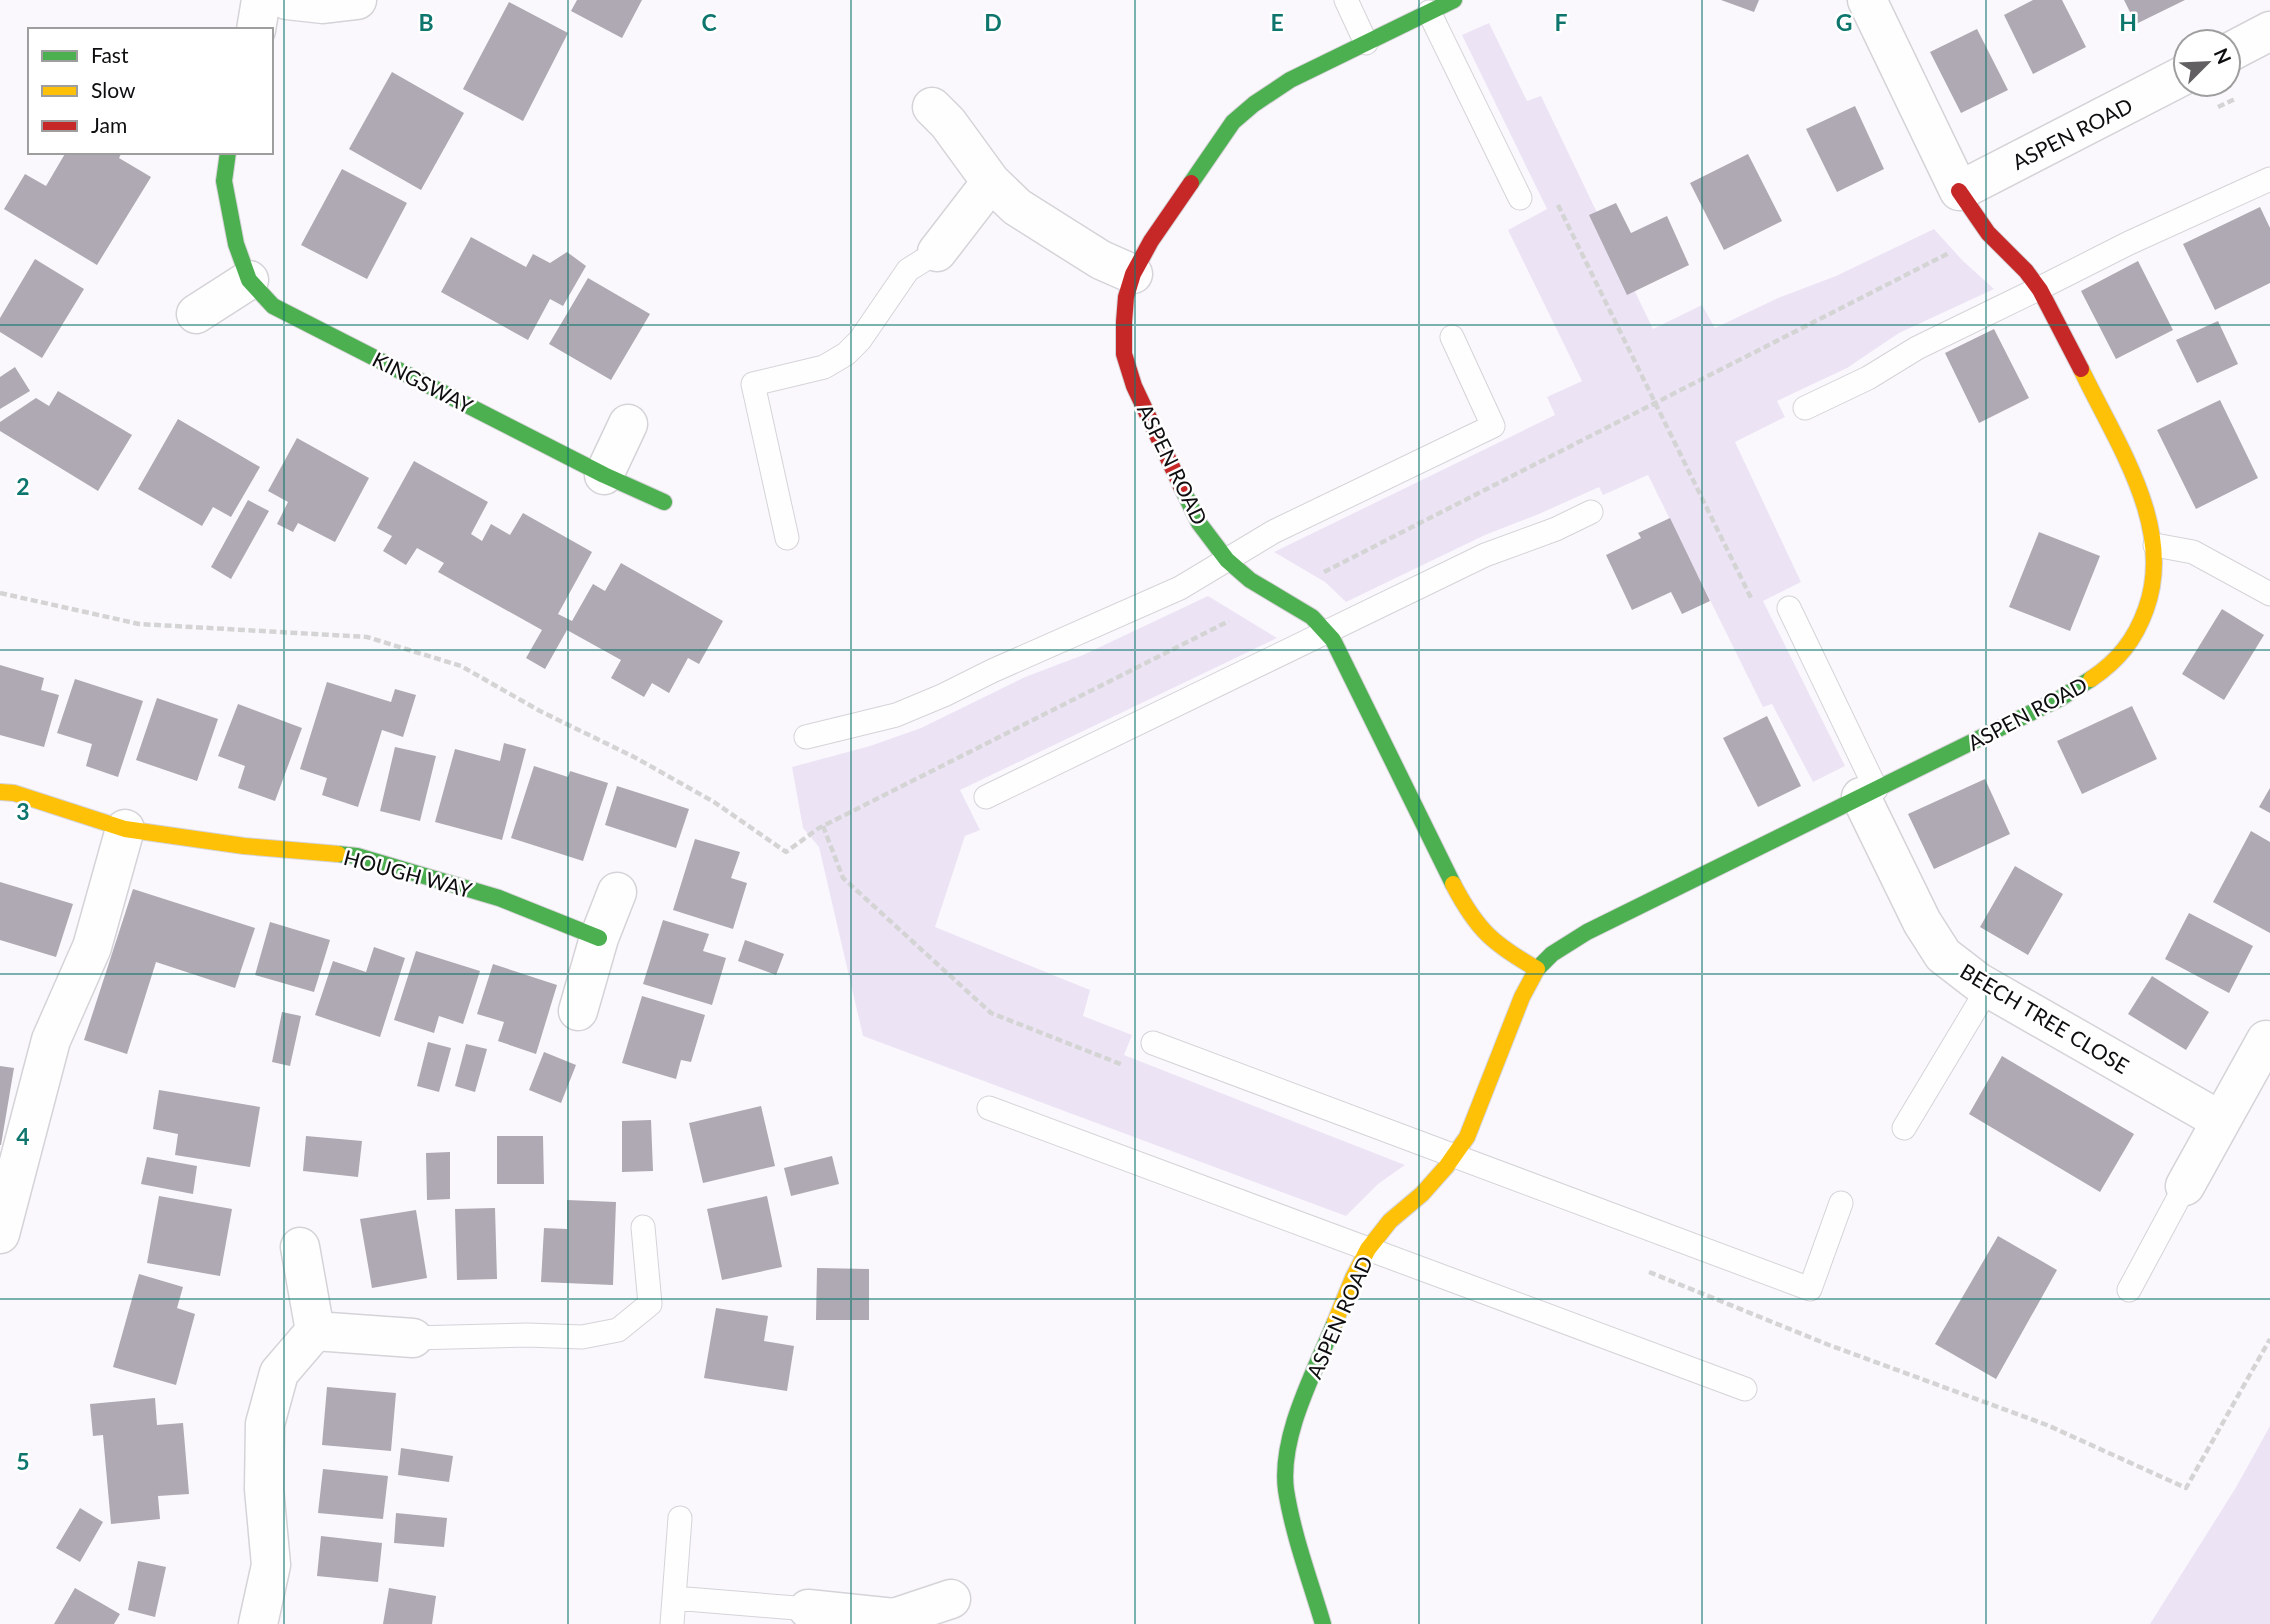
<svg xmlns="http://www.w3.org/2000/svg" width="2270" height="1624" viewBox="0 0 2270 1624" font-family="Lato,sans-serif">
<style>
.green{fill:#ece4f5}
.building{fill:#aea9b2}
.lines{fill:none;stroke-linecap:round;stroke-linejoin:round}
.lane-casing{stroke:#d5d3d7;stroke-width:25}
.street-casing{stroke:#d5d3d7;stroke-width:41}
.fast-casing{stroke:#d5d3d7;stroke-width:18}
.slow-casing{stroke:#d5d3d7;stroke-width:18}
.jam-casing{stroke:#d5d3d7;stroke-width:18}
.path{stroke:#d5d4d5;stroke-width:4.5;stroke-dasharray:7 3.5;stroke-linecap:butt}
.lane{stroke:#fefeff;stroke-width:23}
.street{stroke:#fefeff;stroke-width:38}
.fast{stroke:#4caf50;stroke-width:16}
.slow{stroke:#ffc107;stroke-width:16}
.jam{stroke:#c62828;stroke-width:16}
.grid{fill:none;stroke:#0f766e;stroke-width:2;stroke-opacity:0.55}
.labels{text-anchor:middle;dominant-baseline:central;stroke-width:5;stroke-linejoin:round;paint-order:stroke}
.street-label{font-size:21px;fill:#0e0d0f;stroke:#fff}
.grid-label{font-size:23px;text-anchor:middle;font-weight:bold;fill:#0f766e;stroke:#fff;stroke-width:5;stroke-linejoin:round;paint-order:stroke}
</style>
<rect width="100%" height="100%" fill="#faf8fd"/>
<path class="green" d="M1489,23L1527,101L1541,96L1653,329L1702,305L1715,328L1778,298L1836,276L1934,229L1963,261L1994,289L1899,333L1847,368L1777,401L1785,417L1735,442L1801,582L1763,601L1845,766L1813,782L1772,704L1763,707L1648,475L1603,495L1599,487L1539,514L1485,535L1346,602L1325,582L1274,552L1555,415L1547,397L1582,381L1508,230L1547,209L1462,35Z
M1208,596L1277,638L960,790L980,830L965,836L935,927L1090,990L1083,1016L1132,1035L1124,1055L1405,1165L1378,1184L1346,1216L863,1036L819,847L803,828L792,767L870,746L921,728L1025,677L1083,655Z
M2270,1426V1624H2150L2235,1489Z"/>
<path class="building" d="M577,0H642L622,38L571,11Z
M1721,0H1759L1754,12Z
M2033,0H2062L2086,47L2033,74L2004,15Z
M2124,0H2185L2136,24Z
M509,2L568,33L523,121L463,89Z
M1977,29L2008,90L1961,113L1930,52Z
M392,72L464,113L421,190L349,149Z
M1855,106L1884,169L1837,192L1806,129Z
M66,152H122L119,158L151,177L97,265L4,209L25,174L46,186Z
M1748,154L1782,221L1724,250L1690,183Z
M342,169L407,203L367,279L301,245Z
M1616,203L1631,233L1667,216L1689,265L1627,295L1589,215Z
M2260,207L2270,228V283L2215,310L2183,244Z
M471,237L526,267L533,254L550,263L567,252L586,266L563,306L550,299L528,340L441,292Z
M35,259L84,289L42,358L0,332V318Z
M2138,261L2173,330L2116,359L2081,291Z
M588,278L650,314L611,380L549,344Z
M2218,321L2238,364L2197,383L2176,340Z
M1994,329L2029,398L1979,423L1945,353Z
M15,367L30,391L0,409V377Z
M58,391L132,435L98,491L0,431V422L36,398L49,406Z
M2220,400L2258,478L2196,509L2157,430Z
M178,419L260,467L231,517L213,507L202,526L138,489Z
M297,438L369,478L335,542L298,523L293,532L277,524L288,502L268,491Z
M414,461L488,502L471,534L482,541L491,524L510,535L523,513L592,552L558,614L572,621L593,584L605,591L621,563L723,621L699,664L688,658L669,693L652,683L644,697L611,678L621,660L567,630L545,669L526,658L542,630L438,572L444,563L417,548L406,565L383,551L392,536L377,528Z
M248,500L269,511L231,579L211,567Z
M1670,518L1710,601L1682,614L1671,592L1632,610L1606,555L1641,538L1638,533Z
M2039,532L2100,556L2070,631L2009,607Z
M2222,609L2264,635L2224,700L2182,674Z
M0,665L44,678L41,690L59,695L44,747L0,735Z
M75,679L143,701L118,777L86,766L92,744L57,733Z
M327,682L391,702L395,689L416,695L403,737L382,730L358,807L322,795L327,778L300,769Z
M157,698L218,719L197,781L136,760Z
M238,704L302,728L275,801L238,788L245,766L218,756Z
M2132,706L2157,759L2082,794L2057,741Z
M1767,716L1801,786L1758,807L1723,738Z
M504,743L526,749L502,840L435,822L455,749L500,761Z
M395,747L436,756L420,821L380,811Z
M534,766L568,777L570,771L608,783L583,861L511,838Z
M1985,779L2010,834L1934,869L1908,814Z
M617,786L689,809L676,848L605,825Z
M2270,788V813L2259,807Z
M2251,831L2270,842V933L2213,902Z
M695,839L740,852L731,878L747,883L733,929L673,910Z
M2015,866L2063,894L2028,955L1980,927Z
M0,882L73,904L56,957L0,940Z
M133,889L255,928L235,988L156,962L127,1054L84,1040Z
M2189,913L2253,946L2229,993L2165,959Z
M663,920L709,934L703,951L726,958L712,1005L643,984Z
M270,922L330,940L314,992L255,975Z
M745,940L784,954L776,975L738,961Z
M374,947L405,958L380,1037L315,1015L333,961L366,972Z
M416,951L480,971L463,1024L439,1016L434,1033L394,1020Z
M493,964L557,985L536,1054L498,1041L504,1022L477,1014Z
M2152,976L2209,1012L2186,1050L2128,1014Z
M642,996L705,1015L691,1062L681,1060L676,1079L622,1063Z
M282,1012L301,1016L290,1066L272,1062Z
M428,1042L451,1048L439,1092L417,1086Z
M466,1044L487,1049L475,1092L455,1086Z
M544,1052L576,1065L561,1103L529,1090Z
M2002,1056L2134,1134L2100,1192L1969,1114Z
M0,1066L14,1068L1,1145H0Z
M159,1090L260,1107L250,1167L175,1155L178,1134L153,1129Z
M761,1106L775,1166L703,1183L689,1123Z
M651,1120L653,1171L622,1172V1121Z
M306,1136L362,1141L358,1177L303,1171Z
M497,1136H543L544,1184H497Z
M450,1152V1199L427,1200L426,1153Z
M832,1156L839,1184L791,1196L784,1168Z
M147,1157L197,1166L193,1194L141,1184Z
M159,1196L232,1209L220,1276L147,1263Z
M767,1196L782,1267L722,1280L707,1209Z
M567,1200L616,1202L613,1285L541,1282L544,1228L567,1229Z
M495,1208L497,1279L457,1280L455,1209Z
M416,1210L427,1278L372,1288L360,1219Z
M1998,1236L2057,1270L1996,1379L1935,1344Z
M817,1268L869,1269V1320H816Z
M139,1274L183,1287L177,1308L195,1314L176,1385L113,1367Z
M716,1308L768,1316L764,1341L794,1346L787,1391L704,1378Z
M327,1387L396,1393L391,1451L322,1445Z
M155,1398L157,1425L183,1423L189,1494L158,1496L160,1519L111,1524L103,1435L93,1436L90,1404Z
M401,1448L453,1456L449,1482L398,1475Z
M323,1469L388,1476L383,1519L318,1513Z
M80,1508L103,1522L80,1562L56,1548Z
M396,1513L447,1518L444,1547L394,1543Z
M321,1536L382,1543L378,1582L317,1576Z
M138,1561L166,1567L155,1617L128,1610Z
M75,1588L120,1614L114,1624H54Z
M389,1588L436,1596L432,1624H383Z"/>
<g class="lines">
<g class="lane-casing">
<path id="lane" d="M1346,0L1366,43
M1429,12L1520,198
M1805,408L1868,378L1917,348L2038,289L2129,243L2270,179
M787,538L753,384L824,367L846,354L860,340L908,270L937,252
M2155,545L2193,552L2270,594
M1789,608L1876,789
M806,737L896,715L944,695L992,671L1180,588L1273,532L1493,426L1452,337
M986,797L1485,555L1556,529L1591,512
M1153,1043L1810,1289L1841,1203
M989,1108L1745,1389
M1904,1128L1988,988
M2129,1290L2185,1186
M413,1338L527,1335L582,1337L618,1330L650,1304L643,1227
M680,1518L674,1598L808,1609
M672,1624L674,1598"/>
</g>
<g class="street-casing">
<path id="street" d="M287,0L323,4L357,0
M1867,0L1959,191L2186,74
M256,30L261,0
M2228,53L2270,31
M932,107L948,123L991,182L1017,207L1101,260L1133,274
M937,252L991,182
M196,314L249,280
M604,475L628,424
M1861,797L1922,922L1943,955L1978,982L2221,1121L2266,1040
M578,1011L599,938L617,892
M2185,1186L2221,1121
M0,1234L51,1040L92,947L125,829
M300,1247L315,1331
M808,1609L894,1618
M258,1624L271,1565L264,1489L265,1424L279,1373L315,1331L413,1338
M894,1624V1618L951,1599"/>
</g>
<g class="fast-casing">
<path id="fast" d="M228,152L224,181L236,244L249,280L273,306L604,475L664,502
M1191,183L1233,122L1254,104L1290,80L1454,0
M1181,486L1199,523L1227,560L1250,580L1312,617L1333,640L1453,884
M338,854L357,856L499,898L599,938
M1537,969L1552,954L1587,932L2059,699L2091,679
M1323,1624C1310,1580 1293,1535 1286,1490C1279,1436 1315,1371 1335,1322"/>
</g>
<g class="slow-casing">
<path id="slow" d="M2081,369C2115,441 2176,527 2146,609C2135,640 2118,661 2091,679
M0,792L14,793L125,829L244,846L338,854
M1335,1322L1353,1278L1368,1249L1390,1221L1422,1194L1446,1167L1467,1137L1522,997L1537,969C1493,944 1477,930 1453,884"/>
</g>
<g class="jam-casing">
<path id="jam" d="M1959,191L1988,233L2026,271L2040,290L2081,369
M1181,486L1134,386L1124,354V322L1126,297L1133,274L1151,241L1191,183"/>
</g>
<path class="path" d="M2218,107L2235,99
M1558,205L1752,600
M1324,572L1949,253
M0,593L139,624L367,637L461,666L540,711L636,758L714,802L786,852L819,828L1229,621
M823,826L843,878L991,1013L1123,1065
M1649,1272L1829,1345L2047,1425L2186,1488L2270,1339"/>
<use href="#lane" class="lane"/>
<use href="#street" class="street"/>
<use href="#fast" class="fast"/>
<use href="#slow" class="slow"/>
<use href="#jam" class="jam"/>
</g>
<path class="grid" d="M284,0V1624M568,0V1624M851,0V1624M1135,0V1624M1419,0V1624M1702,0V1624M1986,0V1624M0,325H2270M0,650H2270M0,974H2270M0,1299H2270"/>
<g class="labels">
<g class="street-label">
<text transform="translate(2072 133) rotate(-27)">ASPEN ROAD</text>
<text transform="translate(423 382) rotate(27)">KINGSWAY</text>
<text transform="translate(1173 464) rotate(64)">ASPEN ROAD</text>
<text transform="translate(2027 713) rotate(-28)">ASPEN ROAD</text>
<text transform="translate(408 873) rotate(15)">HOUGH WAY</text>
<text transform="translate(2045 1018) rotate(31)">BEECH TREE CLOSE</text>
<text transform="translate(1339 1317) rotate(-66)">ASPEN ROAD</text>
</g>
</g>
<g class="grid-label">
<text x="426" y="31">B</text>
<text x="709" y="31">C</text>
<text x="993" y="31">D</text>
<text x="1277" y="31">E</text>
<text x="1561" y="31">F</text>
<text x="1844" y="31">G</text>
<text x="2128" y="31">H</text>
<text x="23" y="495">2</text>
<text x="23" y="820">3</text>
<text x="23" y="1145">4</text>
<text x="23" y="1470">5</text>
</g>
<rect x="28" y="28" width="245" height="126" fill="#ffffff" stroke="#9f9e9f" stroke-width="2"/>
<rect x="42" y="51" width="35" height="10" fill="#4caf50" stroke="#9f9e9f" stroke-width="2"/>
<text x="91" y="63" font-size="21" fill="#0e0d0f">Fast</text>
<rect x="42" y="86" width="35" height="10" fill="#ffc107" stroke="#9f9e9f" stroke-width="2"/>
<text x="91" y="98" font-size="21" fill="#0e0d0f">Slow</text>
<rect x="42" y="121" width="35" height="10" fill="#c62828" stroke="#9f9e9f" stroke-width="2"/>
<text x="91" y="133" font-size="21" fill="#0e0d0f">Jam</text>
<g transform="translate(2207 63) rotate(66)"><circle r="33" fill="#ffffff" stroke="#9f9e9f" stroke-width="2"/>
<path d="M0-5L12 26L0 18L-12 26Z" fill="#615f62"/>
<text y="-10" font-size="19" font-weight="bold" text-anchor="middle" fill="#0e0d0f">N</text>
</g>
</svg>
